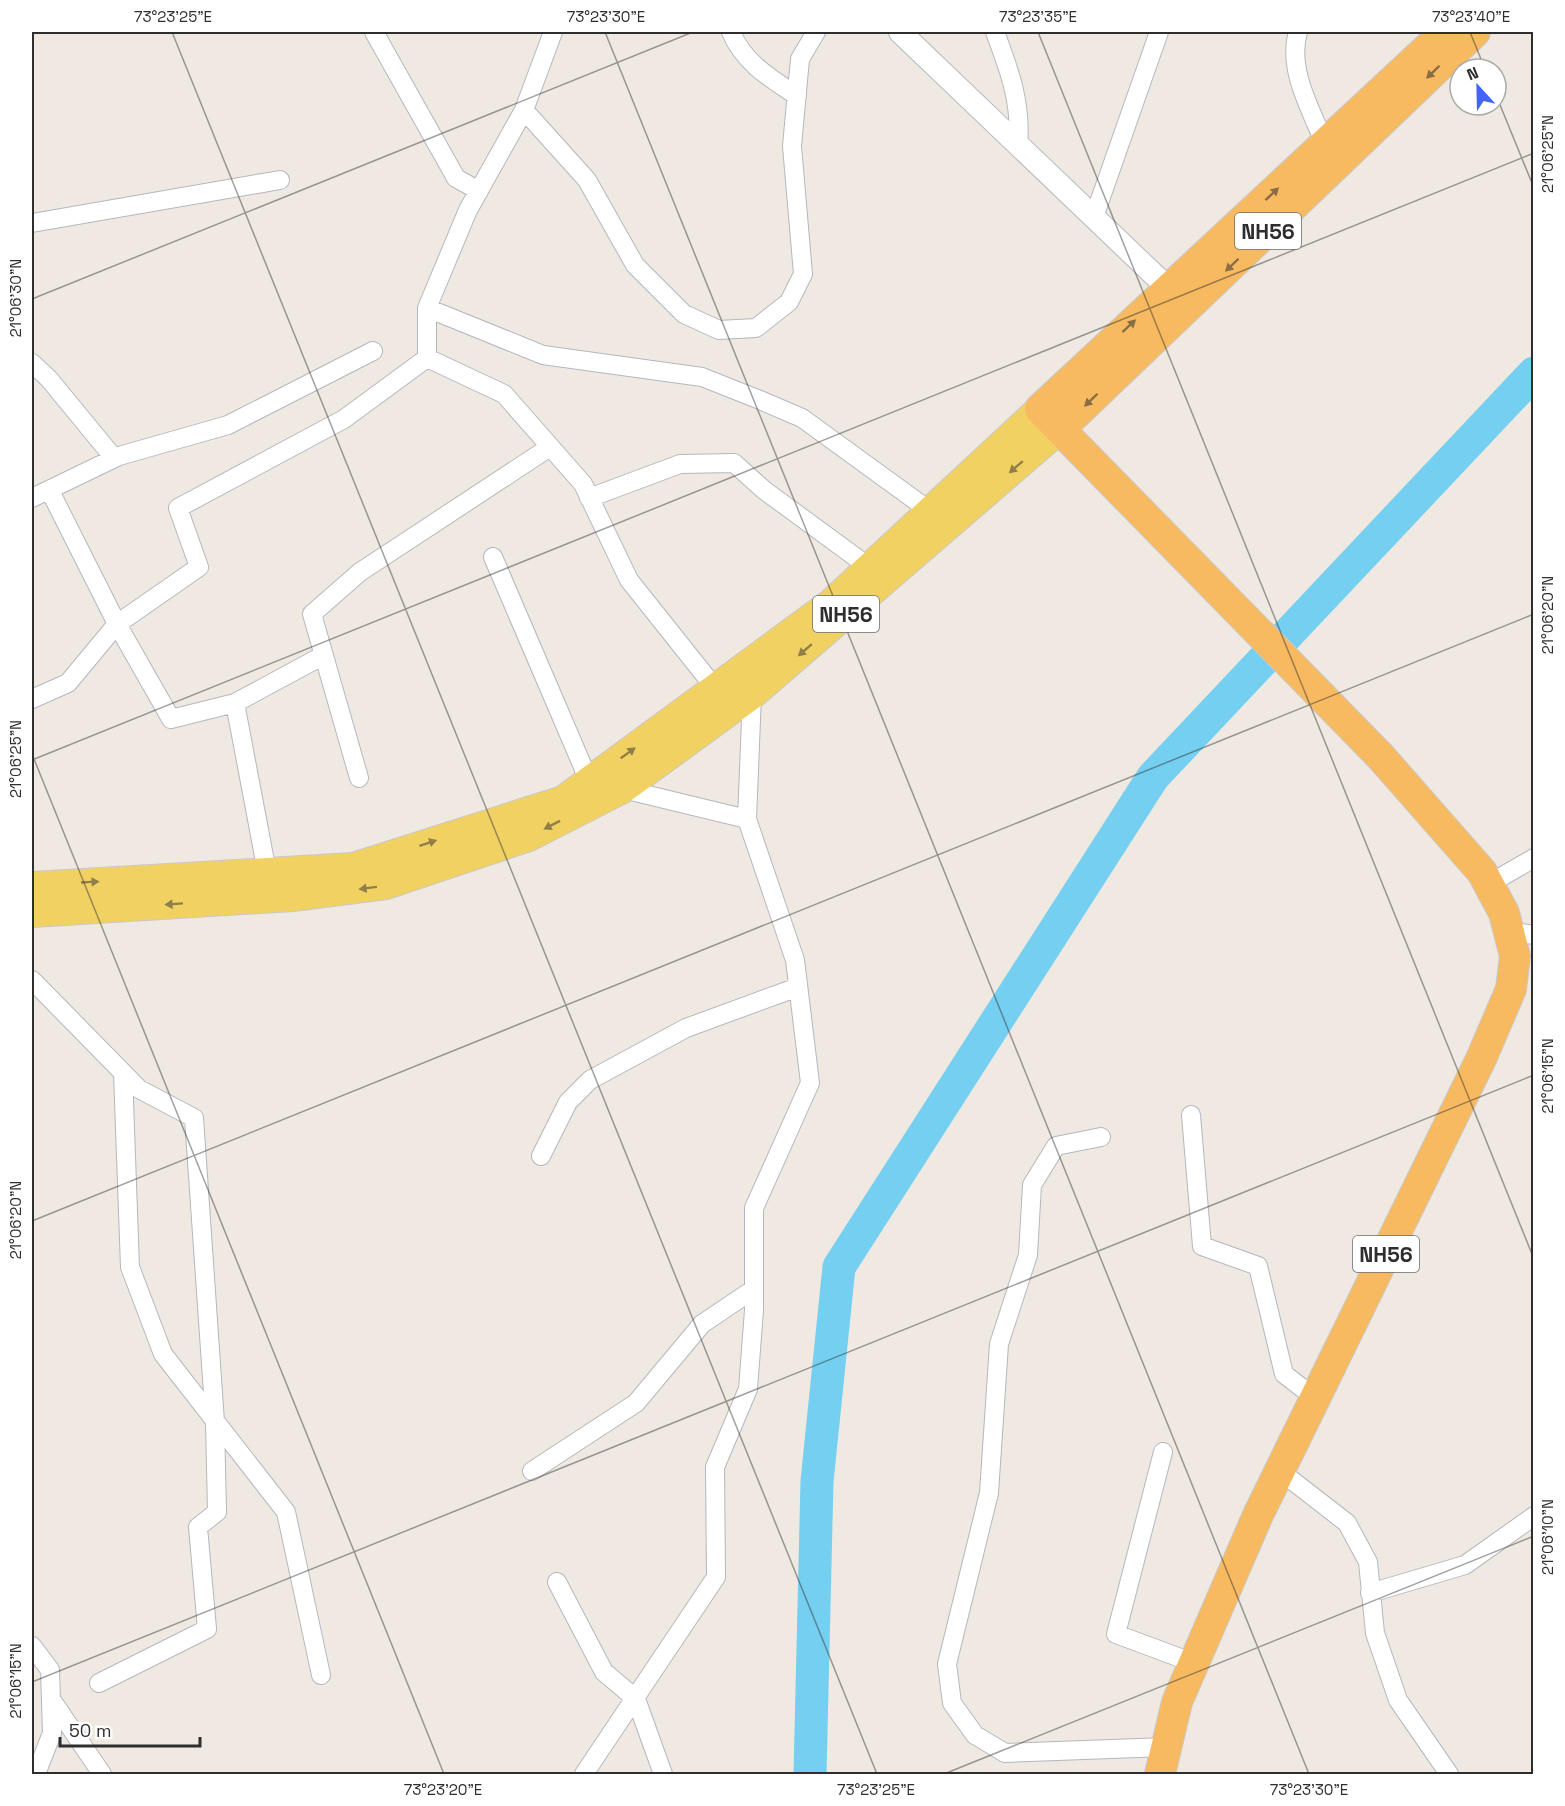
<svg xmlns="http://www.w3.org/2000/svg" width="1565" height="1806" viewBox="0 0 1565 1806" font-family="'Space Grotesk',sans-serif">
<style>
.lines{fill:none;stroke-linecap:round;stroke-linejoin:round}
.river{stroke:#75cff0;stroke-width:33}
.minor-casing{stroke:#b4b7c1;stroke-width:20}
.tertiary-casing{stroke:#b4b7c1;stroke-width:24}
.primary-casing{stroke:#c9c9c9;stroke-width:30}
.trunk-casing{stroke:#c9c9c9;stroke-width:32}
.minor{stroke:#fff;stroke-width:18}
.tertiary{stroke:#fff;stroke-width:22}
.primary{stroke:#f2d163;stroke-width:28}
.trunk{stroke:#f8ba60;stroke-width:30}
.oneway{fill:#896d44}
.oneway2{fill:#908048}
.ticks{fill:none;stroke:#2e2e2e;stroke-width:1.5;stroke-opacity:0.45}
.labels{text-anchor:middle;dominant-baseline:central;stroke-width:5;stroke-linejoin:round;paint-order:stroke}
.shield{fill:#fff;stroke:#6d6d6d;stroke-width:1.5}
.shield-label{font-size:21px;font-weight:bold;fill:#2e2e2e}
.neatline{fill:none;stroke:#2e2e2e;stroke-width:2}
.ticks-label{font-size:15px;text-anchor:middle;fill:#2e2e2e}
</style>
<rect width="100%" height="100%" fill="#efe9e1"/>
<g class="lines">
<path class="river" d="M810,1774L817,1481L839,1267L1153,777L1534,373"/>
<g class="minor-casing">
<path id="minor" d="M374,32L456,178L479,191
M731,32C744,63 770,78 797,96
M995,32C1009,69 1022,104 1018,145
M1298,32C1287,69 1311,110 1325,144
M524,110L587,180L635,265L684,314L719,330L756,328L789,302L803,274L792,146L800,59L816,32
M1094,217L1159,32
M32,223L280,180
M427,308L543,355L702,377L760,400L802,418L930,511
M427,358L504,394L583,484L629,580L715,688
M427,358V308L468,210L524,110L553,32
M32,363L49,379L114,458
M50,491L117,624L171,719L235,703L324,655
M32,498L119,456L228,425L373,351
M589,498L680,464L734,463L764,490L869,567
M493,557L589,781
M32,699L68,683L117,624L199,567L178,508L344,419L427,358
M235,703L267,872
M359,778L312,614L360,572L550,447
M623,789L747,819L752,695
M1489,884L1534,858
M1508,931L1534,935
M32,980L139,1089L194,1118L215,1422L217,1512L198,1527L207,1629L99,1683
M123,1073L130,1267L163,1354L286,1512L321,1675
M1191,1115L1202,1246L1258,1266L1284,1374L1315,1398
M1101,1137L1056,1146L1032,1185L1028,1255L999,1344L989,1493L947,1664L952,1703L975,1735L1005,1753L1166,1747
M541,1156L568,1102L590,1080L686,1028L798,987
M1163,1452L1116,1634L1194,1663
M532,1471L636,1403L702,1324L754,1289
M1280,1471L1347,1523L1368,1562L1375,1633L1398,1700L1449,1774
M557,1582L604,1672L636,1699L663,1774
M1370,1593L1465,1565L1534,1516
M32,1646L50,1670L52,1733L36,1774
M51,1699L102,1774
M584,1774L716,1577L715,1467L748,1389L754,1310V1208L810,1083L795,960L747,819"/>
</g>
<g class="tertiary-casing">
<path id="tertiary" d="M900,32L1169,289"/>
</g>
<g class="primary-casing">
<path id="primary" d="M32,886L353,867L563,800L831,603L1040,409
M32,913L293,897L386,885L529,837L623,789L752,695L1060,429"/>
</g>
<g class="trunk-casing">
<path id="trunk" d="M1060,429L1475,32
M1160,1774L1177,1702L1258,1515L1481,1059L1511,989L1515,956L1504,913L1482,872L1381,757L1040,409L1445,32"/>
</g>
<use href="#minor" class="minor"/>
<use href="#tertiary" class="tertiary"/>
<use href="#primary" class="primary"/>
<use href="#trunk" class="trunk"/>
</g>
<defs><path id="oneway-solid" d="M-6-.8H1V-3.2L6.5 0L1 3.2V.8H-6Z" transform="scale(1.5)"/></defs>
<g class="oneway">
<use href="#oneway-solid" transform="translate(1433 72) rotate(136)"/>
<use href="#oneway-solid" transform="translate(1272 194) rotate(-43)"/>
<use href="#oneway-solid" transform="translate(1232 265) rotate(136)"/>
<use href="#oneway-solid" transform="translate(1129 326) rotate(-43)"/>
<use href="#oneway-solid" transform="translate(1091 400) rotate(136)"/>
</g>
<g class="oneway2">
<use href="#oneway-solid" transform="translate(1016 467) rotate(139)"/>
<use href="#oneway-solid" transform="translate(805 650) rotate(139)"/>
<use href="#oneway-solid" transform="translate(628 753) rotate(-36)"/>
<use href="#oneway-solid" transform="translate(552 825) rotate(153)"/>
<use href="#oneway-solid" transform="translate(428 843) rotate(-18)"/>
<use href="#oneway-solid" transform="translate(90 882) rotate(-3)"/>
<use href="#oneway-solid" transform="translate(368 888) rotate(173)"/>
<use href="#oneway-solid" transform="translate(174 904) rotate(176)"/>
</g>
<path class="ticks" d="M172,32L877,1774M605,32L1309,1774M1038,32L1534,1259M1470,32L1485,69M1496,95L1534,188M32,299L693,32M32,754L444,1774M32,760L1534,153M32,1221L1534,614M32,1682L1534,1075M944,1774L1534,1536"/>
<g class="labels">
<g class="shield">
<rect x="1235" y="213" width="66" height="36" rx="4.5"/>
<rect x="813" y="596" width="66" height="36" rx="4.5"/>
<rect x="1353" y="1236" width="66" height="36" rx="4.5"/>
</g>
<g class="shield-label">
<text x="1268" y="231">NH56</text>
<text x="846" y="614">NH56</text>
<text x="1386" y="1254">NH56</text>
</g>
</g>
<rect width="1565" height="1806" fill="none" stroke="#ffffff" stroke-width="66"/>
<g transform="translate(1478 87) rotate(338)"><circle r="28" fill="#ffffff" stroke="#ababab" stroke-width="1.5"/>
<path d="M0-4.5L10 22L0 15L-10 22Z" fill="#4264fb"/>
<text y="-9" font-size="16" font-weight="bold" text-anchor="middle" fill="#2e2e2e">N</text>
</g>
<path d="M60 1737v9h140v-9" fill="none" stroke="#2e2e2e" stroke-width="3"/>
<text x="69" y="1737" font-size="18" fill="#2e2e2e" stroke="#ffffff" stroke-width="4.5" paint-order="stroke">50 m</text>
<rect x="33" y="33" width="1499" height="1740" class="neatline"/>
<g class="ticks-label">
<text x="173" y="22">73°23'25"E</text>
<text x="606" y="22">73°23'30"E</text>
<text x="1038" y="22">73°23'35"E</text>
<text x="1471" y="22">73°23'40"E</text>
<text transform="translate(1548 154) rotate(-90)" y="5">21°06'25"N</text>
<text transform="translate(16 298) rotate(-90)" y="5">21°06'30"N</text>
<text transform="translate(1548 615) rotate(-90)" y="5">21°06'20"N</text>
<text transform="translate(16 759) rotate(-90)" y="5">21°06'25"N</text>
<text transform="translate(1548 1076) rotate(-90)" y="5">21°06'15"N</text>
<text transform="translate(16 1220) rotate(-90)" y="5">21°06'20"N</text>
<text transform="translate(1548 1537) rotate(-90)" y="5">21°06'10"N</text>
<text transform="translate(16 1681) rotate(-90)" y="5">21°06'15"N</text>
<text x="443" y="1795">73°23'20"E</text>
<text x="876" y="1795">73°23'25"E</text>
<text x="1309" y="1795">73°23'30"E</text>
</g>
</svg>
